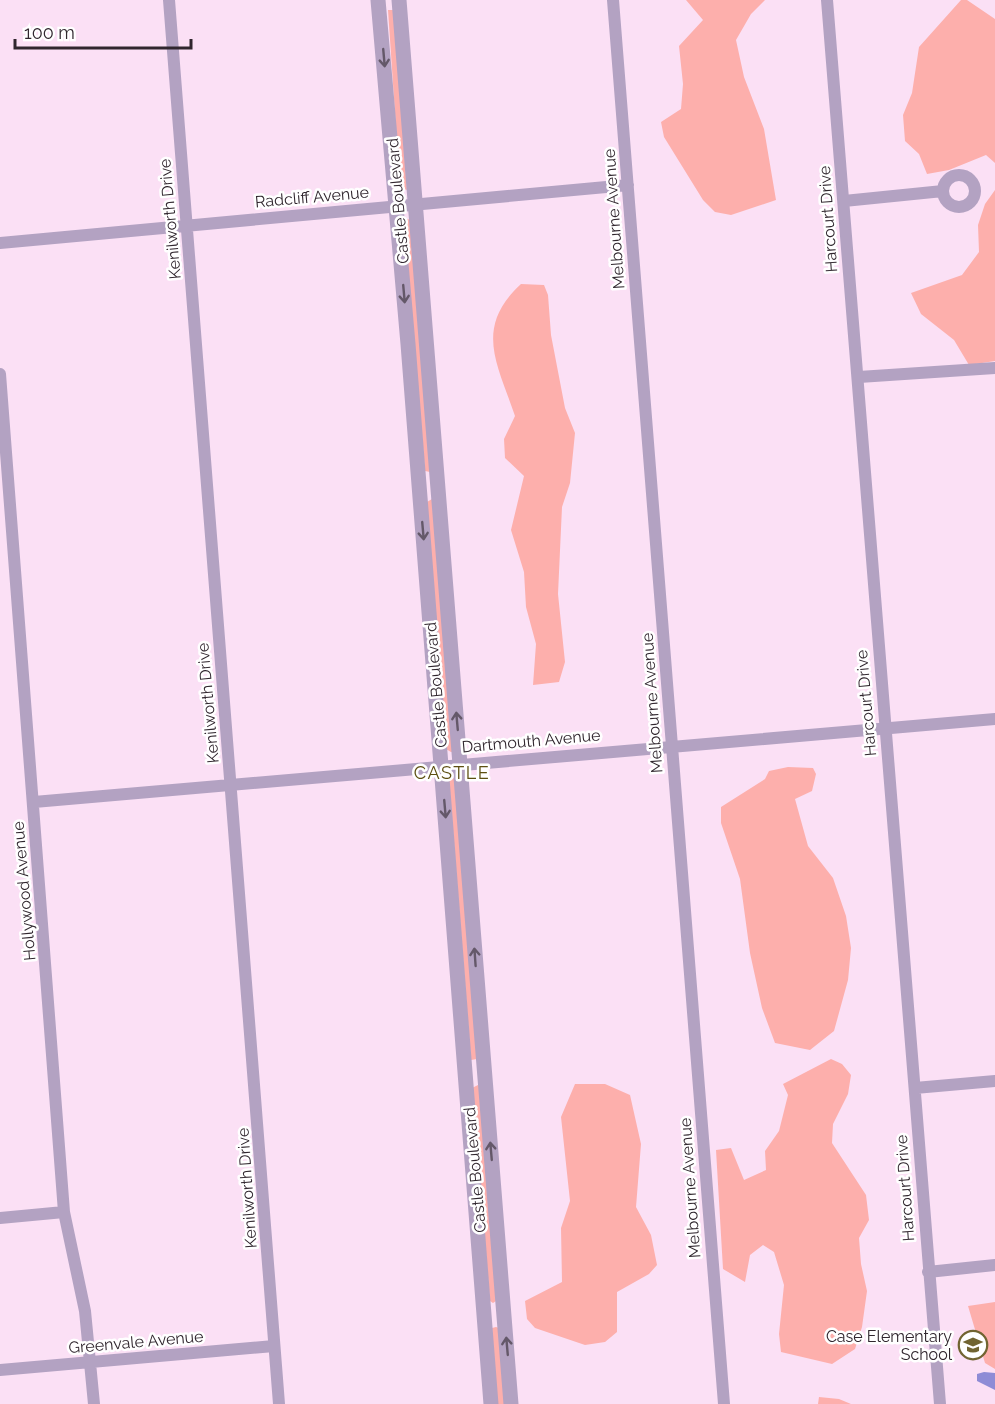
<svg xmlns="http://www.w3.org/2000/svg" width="995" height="1404" viewBox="0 0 995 1404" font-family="Raleway,sans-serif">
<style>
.green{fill:#fdafac}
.water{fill:#8e8cd6}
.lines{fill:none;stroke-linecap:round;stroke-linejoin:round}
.minor{stroke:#b3a2c2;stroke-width:12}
.tertiary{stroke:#b3a2c2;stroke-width:15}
.oneway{stroke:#645869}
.labels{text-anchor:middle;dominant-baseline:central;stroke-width:5;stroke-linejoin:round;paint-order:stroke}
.street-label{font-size:16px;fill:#30262e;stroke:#fff}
.poi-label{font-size:16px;fill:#30262e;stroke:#fff;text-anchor:end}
.neighbourhood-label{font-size:18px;letter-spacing:1.5px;fill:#5d4f11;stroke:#fff}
</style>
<rect width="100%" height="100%" fill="#fbe0f5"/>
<path class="green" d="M686,0H765L751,14L736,40L744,77L764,129L776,200L731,215L715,212L703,200L664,137L661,122L681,109L683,84L679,46L703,20Z
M961,0H967L995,19V163L986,155L949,170L927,174L919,154L905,141L903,115L912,93L919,47Z
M388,10H394L407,190L400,187Z
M995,190V361L969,365L954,340L921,314L911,293L962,275L979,252L978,225L985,204Z
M407,219L412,220L430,472L425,471L404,223Z
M521,284L544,285L548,295L551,335L565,408L575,433L570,483L562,507L558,594L565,662L559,682L533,685L536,644L526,607L524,572L511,530L524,476L505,458L504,439L515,416C498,365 473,328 521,284Z
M432,499L453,752H451L446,749L427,502Z
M788,767L813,768L816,774L812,791L795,799L808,846L833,878L846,916L851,948L848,980L834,1031L810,1050L775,1043L762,1008L750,953L740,879L721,823V807L765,779L769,771Z
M453,778L455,779L477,1059L471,1060L449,780Z
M831,1059L842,1064L851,1075L848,1094L833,1124L832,1143L866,1195L869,1220L859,1238L861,1264L867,1291L862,1327L855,1349L832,1364L781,1352L779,1334L784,1285L774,1252L763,1245L750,1255L745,1282L723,1269L716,1150L731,1148L744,1180L766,1170L765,1151L779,1131L788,1095L783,1084Z
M575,1084H605L630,1095L641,1144L636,1207L651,1235L657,1265L649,1274L617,1292V1332L605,1342L585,1345L535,1328L527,1319L525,1301L562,1282L561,1228L570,1201L561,1117Z
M478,1085L480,1088L496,1301L493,1303L490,1301L472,1088Z
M995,1302V1369L985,1363L968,1306Z
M496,1327L499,1328L506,1404H497L492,1328Z
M819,1397L839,1399L851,1404H818Z"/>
<path class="water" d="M984,1372L995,1373V1390L977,1381V1374Z"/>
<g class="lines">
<path class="minor" d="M169,0L279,1404
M613,0L724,1404
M827,0L940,1404
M943 191a16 16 0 1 1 32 0a16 16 0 1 1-32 0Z
M844,201L943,191
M0,243L628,185
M0,374L64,1212L85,1311L94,1404
M859,377L995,368
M34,802L995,719
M915,1088L995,1081
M0,1218L64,1212
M928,1272L995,1265
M0,1370L274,1346"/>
<path class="tertiary" d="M378,0L408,344L491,1404
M399,0L511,1404"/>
</g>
<defs><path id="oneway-shaft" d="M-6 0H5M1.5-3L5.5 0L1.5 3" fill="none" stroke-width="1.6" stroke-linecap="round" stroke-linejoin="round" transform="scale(1.5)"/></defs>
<g class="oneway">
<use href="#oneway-shaft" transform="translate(384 58) rotate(85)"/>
<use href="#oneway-shaft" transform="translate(404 294) rotate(85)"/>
<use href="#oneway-shaft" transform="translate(423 531) rotate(85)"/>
<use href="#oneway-shaft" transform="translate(457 721) rotate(-95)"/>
<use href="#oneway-shaft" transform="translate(445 809) rotate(85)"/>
<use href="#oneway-shaft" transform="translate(475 957) rotate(-94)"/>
<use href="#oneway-shaft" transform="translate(491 1151) rotate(-95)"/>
<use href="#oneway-shaft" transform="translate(507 1346) rotate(-95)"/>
</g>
<defs>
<g id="school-ring" transform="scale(1.5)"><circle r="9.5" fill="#fff" stroke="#716431" stroke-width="1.5"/><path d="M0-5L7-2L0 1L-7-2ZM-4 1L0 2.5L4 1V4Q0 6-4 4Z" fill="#716431"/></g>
</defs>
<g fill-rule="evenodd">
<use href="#school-ring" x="973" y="1345"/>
</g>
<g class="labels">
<g class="street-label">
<text transform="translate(312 197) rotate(-5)">Radcliff Avenue</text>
<text transform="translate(398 201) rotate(-95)">Castle Boulevard</text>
<text transform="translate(170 219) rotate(-95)">Kenilworth Drive</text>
<text transform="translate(614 219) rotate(-94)">Melbourne Avenue</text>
<text transform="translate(828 219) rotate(-94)">Harcourt Drive</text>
<text transform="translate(436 685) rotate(-95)">Castle Boulevard</text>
<text transform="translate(208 703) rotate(-95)">Kenilworth Drive</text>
<text transform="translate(652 703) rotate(-94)">Melbourne Avenue</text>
<text transform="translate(866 703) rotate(-95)">Harcourt Drive</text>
<text transform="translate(531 741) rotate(-5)">Dartmouth Avenue</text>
<text transform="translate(24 891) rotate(-95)">Hollywood Avenue</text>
<text transform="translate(475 1170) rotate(-95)">Castle Boulevard</text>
<text transform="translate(247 1188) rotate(-94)">Kenilworth Drive</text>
<text transform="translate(690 1188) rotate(-94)">Melbourne Avenue</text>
<text transform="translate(905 1188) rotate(-94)">Harcourt Drive</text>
<text transform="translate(136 1342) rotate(-5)">Greenvale Avenue</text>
</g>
<g class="poi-label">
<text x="952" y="1336">Case Elementary<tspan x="952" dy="18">School</tspan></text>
</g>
<g class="neighbourhood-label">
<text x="452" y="772">CASTLE</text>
</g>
</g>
<path d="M15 39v9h176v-9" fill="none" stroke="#30262e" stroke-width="3"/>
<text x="24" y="39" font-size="18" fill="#30262e" stroke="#ffffff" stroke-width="4.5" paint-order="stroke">100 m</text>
</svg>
